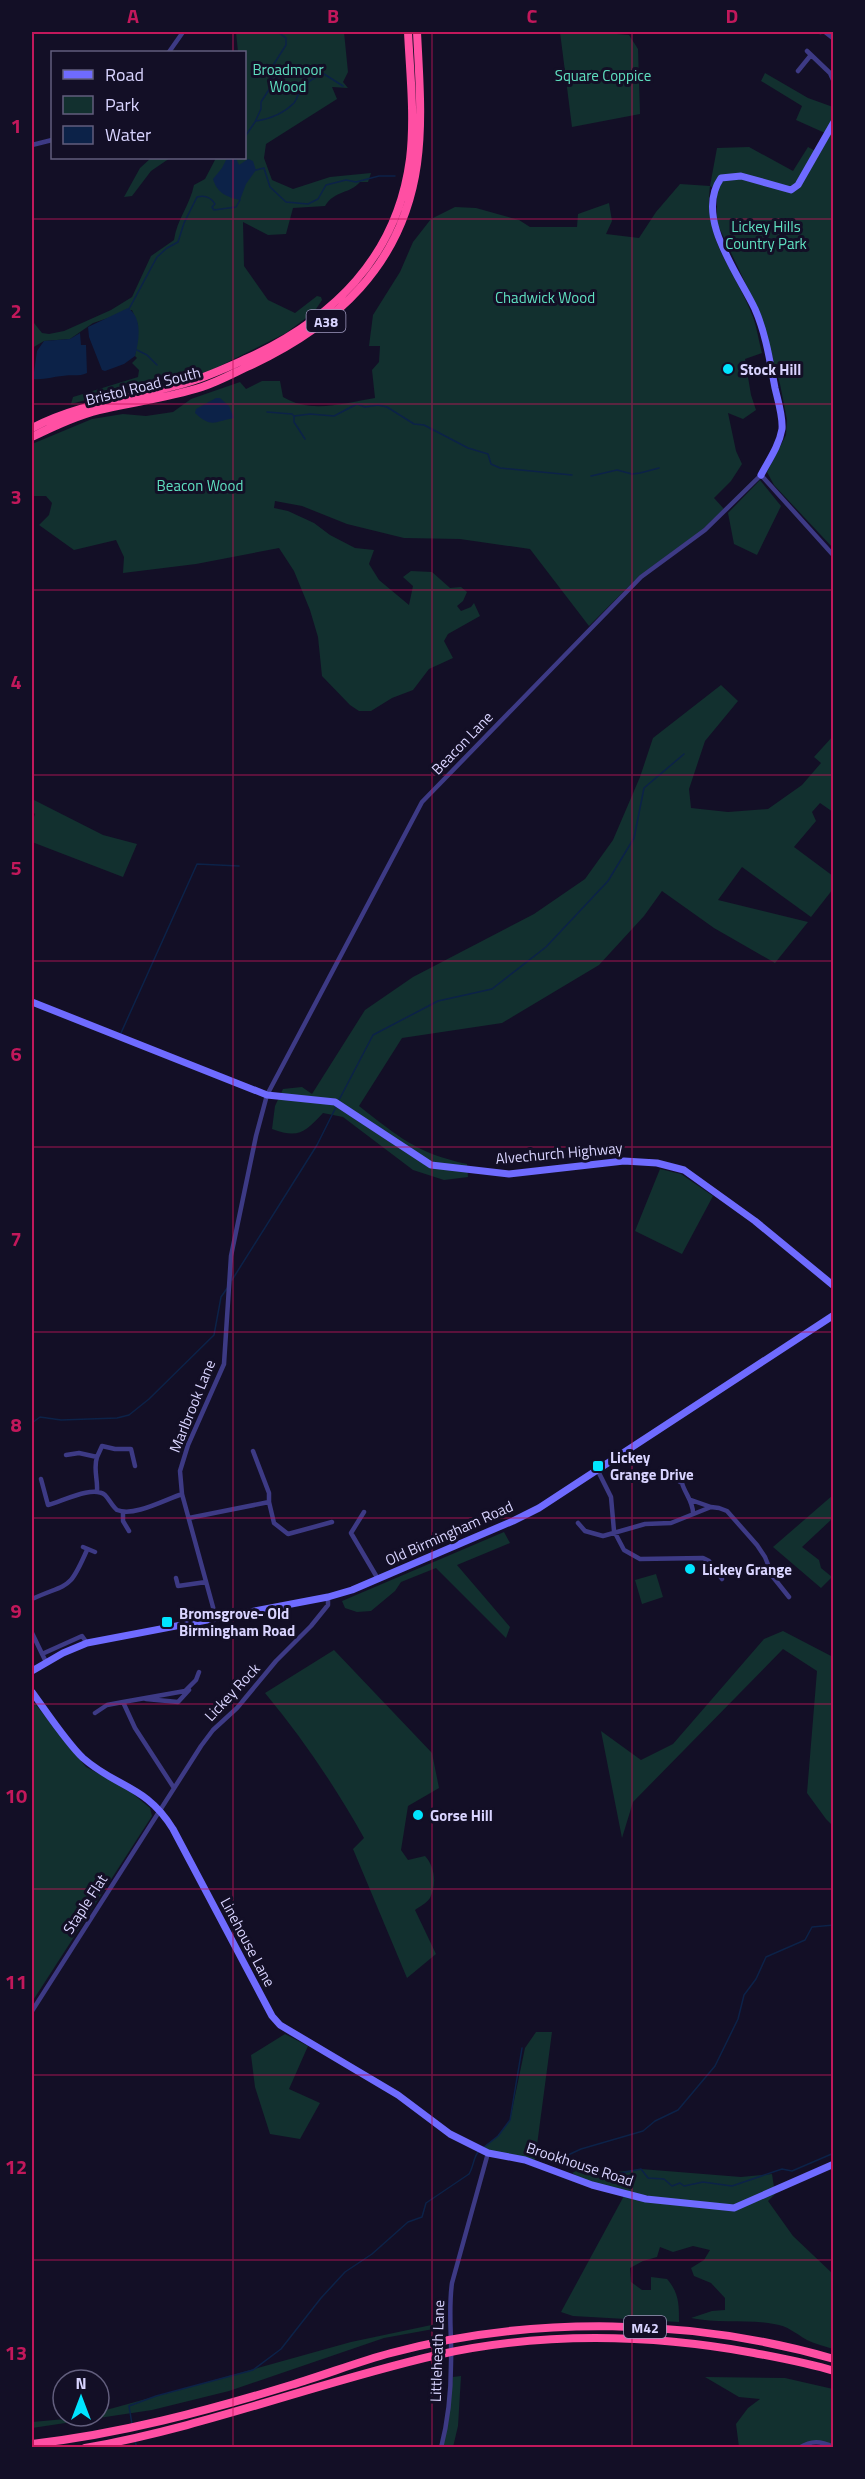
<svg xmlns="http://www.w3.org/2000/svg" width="865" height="2479" viewBox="0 0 865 2479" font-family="'Titillium Web',sans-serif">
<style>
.green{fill:#12302f}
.water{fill:#0c2248}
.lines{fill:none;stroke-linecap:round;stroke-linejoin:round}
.stream{stroke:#0c2248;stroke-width:1.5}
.street{stroke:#3d3a85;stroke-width:4.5}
.secondary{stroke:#6f6bff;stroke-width:7}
.highway{stroke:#ff4fa3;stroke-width:8}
.grid{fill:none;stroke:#c2185b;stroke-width:1.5;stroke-opacity:0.55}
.poi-dot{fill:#00e5ff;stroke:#130f26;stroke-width:2}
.labels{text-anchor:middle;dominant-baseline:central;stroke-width:6;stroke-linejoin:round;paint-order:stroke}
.shield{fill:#130f26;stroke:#9e99be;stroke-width:1.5}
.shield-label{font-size:14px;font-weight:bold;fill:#d9d4ff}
.park-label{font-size:15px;fill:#5fe0c0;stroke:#130f26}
.poi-label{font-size:15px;font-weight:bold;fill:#d9d4ff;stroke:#130f26;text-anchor:start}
.street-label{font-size:15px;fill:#d9d4ff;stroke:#130f26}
.neatline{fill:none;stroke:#c2185b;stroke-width:2}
.grid-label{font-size:20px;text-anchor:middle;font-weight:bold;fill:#c2185b}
</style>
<rect width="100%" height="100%" fill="#130f26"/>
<path class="green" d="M236,32H344L348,72L343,82L348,88L332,87L337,99L266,144L264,158L272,180L293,189L330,177L371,173L368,182H360C350,194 335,190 325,206L293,208L286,234L268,235L243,222L244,266L268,300L295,313L317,296L321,297L322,300L314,312L286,333L208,372L163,384L119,391L71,404L73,397L138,377L139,370L132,363L137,358L135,356L138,325L132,310L93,323L70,339L44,341L32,348V323H34L42,333L49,334L64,331L111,310L132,297L151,256L174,240C177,219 190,205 194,185L205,179L216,158H244V52H238Z
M560,32H593L629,35L638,49L640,114L572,127Z
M765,73L808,98L833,107V118L825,133L796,120L802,106L761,81Z
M833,127V548L774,485L767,472L786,435L787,420L780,384L760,314L717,223V191L710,186C703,242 735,269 753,317C757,328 759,342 762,353L745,359L751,395L756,410L743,419L728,413L736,451L742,464L731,481L714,498L724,509L702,530L639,576L589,626L530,549L460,539L404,538L347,524L302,506L275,501L274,508L288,511L314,523L330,535L355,548L374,550L369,564L379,580L409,605L413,586L403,577L411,571L432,572L450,588L461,587L467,592L463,601L457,606L461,611L471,607L474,603L480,616L448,634L444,641L453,658L429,669L413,690L392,698L371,711H359L350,705L322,676L318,637L310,610L294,571L279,548L196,564L123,573L124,557L116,540L74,550L39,525L49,515L52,503L46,496H32V444L92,419L123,414L146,416L173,412L191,399L240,382L246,389L262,381H280L283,397C311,414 344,403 375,398L372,370L379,362L380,346H369L373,315L400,272L413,242L431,219L455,207L476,208L519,220L530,227H577L578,214L609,203L612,221L606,234L639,238L656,212L680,184L710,186L717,148L749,147L793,171L808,147L817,152Z
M151,158H170L151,171L132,196L124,197L140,168Z
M760,480L781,506L757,555L734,544L728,513Z
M721,685L738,701L705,741L689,789L691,808L728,812L768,809L802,785L821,763L814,757L833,736V812L820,803L812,812L816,821L794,847L833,876V889L811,917L742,867L718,900L808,922L775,963L714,928L662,891L644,916L599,965L502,1023L402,1038L359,1106C399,1137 416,1153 467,1164L468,1177L444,1180L413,1170L343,1117L323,1113C305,1132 299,1139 272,1129L275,1106L283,1089L302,1087L312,1094L365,1010L413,977L534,914L585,879L613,840L640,777L653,738Z
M32,799L103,835L137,844L123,877L32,842V823L35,814L32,811Z
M660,1169L681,1174L713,1196L682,1254L635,1231Z
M833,1495V1518L802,1547L819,1560L821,1568L832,1577L821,1588L773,1547Z
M504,1532L510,1543L457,1565L510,1627L506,1638L436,1568L401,1582L395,1591L371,1611L357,1612L345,1608L342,1601Z
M656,1574L663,1597L642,1604L635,1580Z
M783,1631L833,1657V1826L826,1819L807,1793L817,1671L783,1649L633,1802L622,1838L601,1731L641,1760L673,1744L764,1639Z
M334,1650L432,1753L439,1788L408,1806L401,1850L408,1860L425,1856C435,1867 437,1884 430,1898C427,1903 419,1907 415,1910L436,1954L407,1978L353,1849L364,1838C335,1786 303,1739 265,1693Z
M32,1700L86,1767L126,1788L150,1808L152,1816L32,2002Z
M536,2032H552L535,2160L493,2152L483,2147L498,2136L510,2120L525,2048Z
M285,2034L308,2046L289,2089L320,2103L300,2139L270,2134L255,2087L251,2055Z
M586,2166L600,2174L641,2169L741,2177L772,2174L775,2194L768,2201L793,2236L833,2274V2349C825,2346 815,2344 807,2340C795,2333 788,2326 774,2324C747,2319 719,2324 691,2318L712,2311L725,2310V2298L711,2283L694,2276L691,2268L704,2260L710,2250L693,2246L673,2252L660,2247L657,2257L643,2261L630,2268L631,2282L642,2290H651V2277L667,2279C679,2293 679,2304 679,2322L573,2316L561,2312L625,2194L592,2185L572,2173Z
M441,2323L439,2328L384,2338L229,2391L152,2410L32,2428V2422L99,2416V2412L351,2342Z
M461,2376L458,2426L453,2447L443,2448L453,2377Z
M705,2377L785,2378L833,2389V2447L821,2442L799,2447H739L736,2424L748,2408L760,2399L739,2397Z"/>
<path class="water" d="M227,158H236L239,165L248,159L253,161L256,170L246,184L240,200C227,197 217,193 213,179L222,168Z
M128,308C143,318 139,341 135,356L124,364L105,371L102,370L89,337L88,327Z
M80,333L81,345H86L87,373C78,377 71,374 62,376C52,377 44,380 33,379L37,351L44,341L70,339Z
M216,398H220L229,406L234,418C215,421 212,429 195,413L196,409Z"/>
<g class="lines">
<path class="stream" d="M256,121C270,119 283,114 294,103C297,99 298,94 301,90C306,83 315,76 324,74L343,86
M244,138L255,122L261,109V102L272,85V67L286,45V38L278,32
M256,170L264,168L270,187L286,202L308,204L318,199L326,185L346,180L356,182L379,176H395
M129,309L157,257L167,248L178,242L184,223L197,197C204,195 211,197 215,204L212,207L214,210L236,207L240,200
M137,350L147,355L157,365
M267,412L292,414L294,416L310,414L334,416L357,404L365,407L378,405L387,407L414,424L424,425L468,448L488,454L491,464L500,468L572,475
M294,416V422L305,439
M591,476L617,470L632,474L640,473L659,468
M121,1033L197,864L239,866
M339,1100L373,1035L438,1001L492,989L546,947L608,881L634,838L644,788L684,754
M232,1280L317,1145L336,1107
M32,1423L40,1417L61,1420L117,1418L129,1415L149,1399L214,1335L221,1297L228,1287
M483,2148L498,2136L510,2120L522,2048
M557,2160L581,2149L643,2131L655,2121L678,2110L715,2066L738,2019L744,1995L756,1979L766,1957L805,1940L812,1927L834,1925
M558,2160L601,2177L641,2169L648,2178L664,2179L672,2186L680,2183L684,2186L703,2182L732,2186L782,2169L792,2171L834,2153
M132,2424L129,2406L156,2396L253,2370L281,2349L321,2298L345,2272L372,2254L408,2222L422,2217L426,2203L469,2174C474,2166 473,2157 479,2151
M135,2441L137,2448"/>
<path class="street" d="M820,32H821
M825,32L834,39
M807,51L830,73L834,82
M169,52L183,32
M798,71L811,55
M32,145L52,140
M253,1451L269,1493V1502
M66,1455L79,1453L97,1457C93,1469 98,1479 97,1491
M97,1457L102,1446L115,1449H131L135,1466
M598,1471L611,1497L614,1531L624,1550L640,1559L703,1558L709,1561L722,1579
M662,1471L682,1483C685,1494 693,1501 693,1513
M41,1479L48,1505C63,1501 93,1485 105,1495C109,1499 112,1506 117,1510C134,1517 164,1500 182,1494
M691,1500L711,1507
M364,1512L351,1533L378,1579
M123,1513V1521L129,1531
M189,1518L269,1502L274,1523L288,1534L332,1522
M578,1523L585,1531L603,1536L645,1524L671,1523L711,1507L719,1508L727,1511L757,1545L765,1557L773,1577L789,1597
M83,1547L95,1552
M176,1578L178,1586L206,1582
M32,1599C70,1582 69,1591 87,1550
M216,1618L182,1494L180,1471L188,1445L224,1364L231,1256L256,1136L267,1095L422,802L641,577L705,530L761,475L834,556
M32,1633L46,1662
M42,1654L82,1636L87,1643
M146,1699L178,1702L189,1690
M95,1713L107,1705L123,1702
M174,1788L135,1728L123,1702L185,1691L196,1680L199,1672
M32,2011L201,1746L213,1730L237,1708L276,1661L311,1626L328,1605V1597
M441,2448C448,2421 451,2391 451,2363C452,2336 448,2311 452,2283L488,2153
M799,2448C812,2440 820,2441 834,2447"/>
<path class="secondary" d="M761,475C769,460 779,446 782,429C783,416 778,401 775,388C770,362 766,334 755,309C738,273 694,217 721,178L741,176L791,190L798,185L834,122
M32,1002L267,1095L335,1102L431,1165L509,1174L624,1161L657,1163L684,1170L755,1221L834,1286
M32,1671L63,1653L87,1643L328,1597L352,1590L513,1521L539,1508L834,1315
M32,1692C46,1711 67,1743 83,1758C117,1788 146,1785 173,1829L272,2016L280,2025L398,2095L450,2134L488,2153L525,2160L592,2185L646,2199L734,2208L834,2164"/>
<path class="highway" d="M32,428C82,402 135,398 189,382C209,376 228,367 248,358C334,318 397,257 410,159C415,117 410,73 408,32
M32,437C54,426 75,416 99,410C133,402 168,398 202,387C217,382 232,374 247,367C336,326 403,265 417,164C423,120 419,75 417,32
M32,2444C120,2434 206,2411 291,2385C325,2375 357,2362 391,2353C532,2315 693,2318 834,2359
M85,2448C205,2427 319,2382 437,2355C541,2332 650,2334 754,2353C780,2358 808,2363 834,2371"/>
</g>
<path class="grid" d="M233,32V52M432,32V2448M632,32V2448M233,158V2448M32,219H834M32,404H834M32,590H834M32,775H834M32,961H834M32,1147H834M32,1332H834M32,1518H834M32,1704H834M32,1889H834M32,2075H834M32,2260H834"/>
<g class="poi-dot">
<circle cx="728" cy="369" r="6"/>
<rect x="592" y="1460" width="12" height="12" rx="3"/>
<circle cx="690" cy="1569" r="6"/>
<rect x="161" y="1616" width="12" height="12" rx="3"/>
<circle cx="418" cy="1815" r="6"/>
</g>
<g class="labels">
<g class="shield">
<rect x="306.5" y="310" width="39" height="22" rx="4.5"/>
<rect x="624" y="2316" width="42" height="22" rx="4.5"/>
</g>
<g class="shield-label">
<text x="326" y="321">A38</text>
<text x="645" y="2327">M42</text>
</g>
<g class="park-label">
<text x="288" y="69">Broadmoor<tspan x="288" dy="17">Wood</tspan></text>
<text x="603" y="75">Square Coppice</text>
<text x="766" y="226">Lickey Hills<tspan x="766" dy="17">Country Park</tspan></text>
<text x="545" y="297">Chadwick Wood</text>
<text x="200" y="485">Beacon Wood</text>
</g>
<g class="poi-label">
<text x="740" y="369">Stock Hill</text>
<text x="610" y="1457">Lickey<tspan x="610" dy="17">Grange Drive</tspan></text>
<text x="702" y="1569">Lickey Grange</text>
<text x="179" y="1613">Bromsgrove- Old<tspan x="179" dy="17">Birmingham Road</tspan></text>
<text x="430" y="1815">Gorse Hill</text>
</g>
<g class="street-label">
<text transform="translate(143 386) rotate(-14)">Bristol Road South</text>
<text transform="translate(462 743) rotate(-46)">Beacon Lane</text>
<text transform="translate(559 1153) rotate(-5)">Alvechurch Highway</text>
<text transform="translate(192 1406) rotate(-68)">Marlbrook Lane</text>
<text transform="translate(449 1533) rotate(-24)">Old Birmingham Road</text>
<text transform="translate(232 1692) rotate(-47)">Lickey Rock</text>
<text transform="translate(85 1904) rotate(-57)">Staple Flat</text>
<text transform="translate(248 1942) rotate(62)">Linehouse Lane</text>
<text transform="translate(580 2164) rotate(18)">Brookhouse Road</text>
<text transform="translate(437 2351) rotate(-88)">Littleheath Lane</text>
</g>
</g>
<rect width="865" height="2479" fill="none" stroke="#130f26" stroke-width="66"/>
<rect x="51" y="51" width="195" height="108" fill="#130f26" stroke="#625e7d" stroke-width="1.5"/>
<rect x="63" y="70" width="30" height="9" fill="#6f6bff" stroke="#625e7d" stroke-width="1.5"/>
<text x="105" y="81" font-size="18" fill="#d9d4ff">Road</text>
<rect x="63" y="96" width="30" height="18" fill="#12302f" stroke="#625e7d" stroke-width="1.5"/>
<text x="105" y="111" font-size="18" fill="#d9d4ff">Park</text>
<rect x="63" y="126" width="30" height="18" fill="#0c2248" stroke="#625e7d" stroke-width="1.5"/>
<text x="105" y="141" font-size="18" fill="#d9d4ff">Water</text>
<g transform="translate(81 2398)"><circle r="28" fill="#130f26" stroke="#625e7d" stroke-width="1.5"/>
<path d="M0-4.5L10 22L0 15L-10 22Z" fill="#00e5ff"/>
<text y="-9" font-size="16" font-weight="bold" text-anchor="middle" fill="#d9d4ff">N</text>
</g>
<rect x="33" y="33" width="799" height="2413" class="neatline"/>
<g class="grid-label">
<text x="133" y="23">A</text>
<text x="333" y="23">B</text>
<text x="532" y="23">C</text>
<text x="732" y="23">D</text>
<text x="16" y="133">1</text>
<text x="16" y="318">2</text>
<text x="16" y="504">3</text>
<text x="16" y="689">4</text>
<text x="16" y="875">5</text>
<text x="16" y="1061">6</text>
<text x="16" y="1246">7</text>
<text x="16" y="1432">8</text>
<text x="16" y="1618">9</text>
<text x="16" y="1803">10</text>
<text x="16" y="1989">11</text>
<text x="16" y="2174">12</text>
<text x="16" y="2360">13</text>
</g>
</svg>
